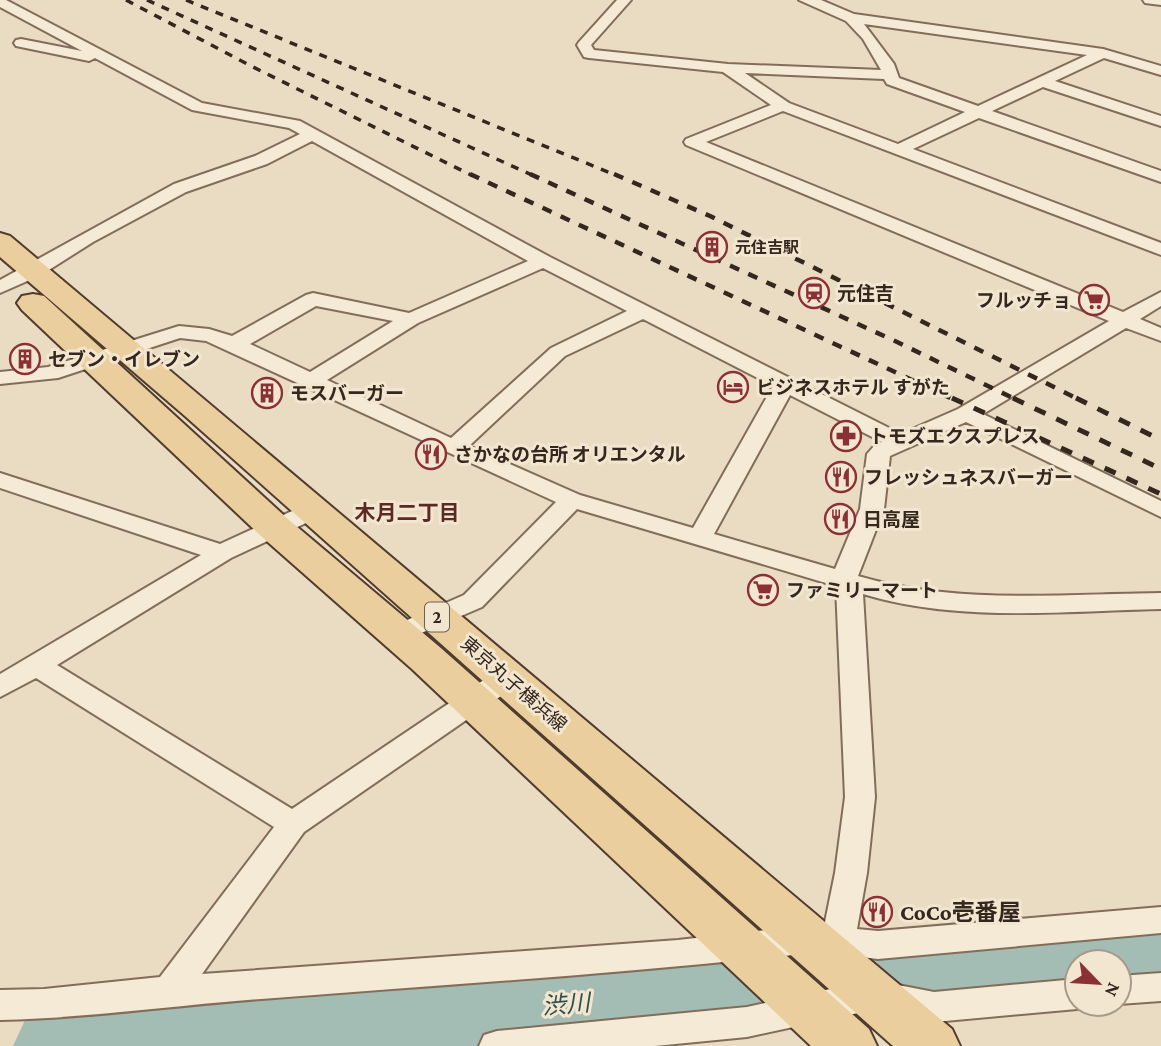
<svg xmlns="http://www.w3.org/2000/svg" width="1161" height="1046" viewBox="0 0 1161 1046" font-family="'Crimson Pro','Noto Sans JP',serif">
<style>
.lines{fill:none;stroke-linecap:round;stroke-linejoin:round}
.river{fill:#a4bdb4;fill-rule:evenodd}
.minor-casing{stroke:#826d5b;stroke-width:4}
.primary-casing{stroke:#503c2f;stroke-width:4}
.minor{fill:#f5ead5;fill-rule:evenodd}
.primary{fill:#eace9d;fill-rule:evenodd}
.rail-far2{stroke:#33271e;stroke-width:3.5;stroke-dasharray:8 8;stroke-linecap:butt}
.rail-far1{stroke:#33271e;stroke-width:4.5;stroke-dasharray:10 10;stroke-linecap:butt}
.rail{stroke:#33271e;stroke-width:5;stroke-dasharray:12 12;stroke-linecap:butt}
.labels{text-anchor:middle;dominant-baseline:central;stroke-width:6;stroke-linejoin:round;paint-order:stroke}
.far-poi-label{font-size:16px;font-weight:bold;fill:#33271e;stroke:#f2e6d1;text-anchor:start}
.shield{fill:#f2e6d1;stroke:#6c6054;stroke-width:2}
.shield-label{font-size:18px;font-weight:bold;fill:#33271e}
.poi-label{font-size:19px;font-weight:bold;fill:#33271e;stroke:#f2e6d1;text-anchor:start}
.street-label{font-size:19px;fill:#33271e;stroke:#f2e6d1}
.neighbourhood-label{font-size:21px;font-weight:bold;fill:#5b2a21;stroke:#f2e6d1}
.near-poi-label{font-size:23px;font-weight:bold;fill:#33271e;stroke:#f2e6d1;text-anchor:start}
.near-water-label{font-size:24px;font-style:italic;fill:#2e514d;stroke:#f2e6d1}
</style>
<rect width="100%" height="100%" fill="#e9dcc2"/>
<g class="lines">
<path class="river" d="M1161,922V988L1119,991V962H1077V995L481,1046H13L25,1020L55,1009Z"/>
<g class="minor-casing">
<path id="minor" d="M0,0H6L202,103L300,121L550,257L901,434L958,409L1109,321L686,145L684,142L686,139L771,105L723,72L589,58L584,57L577,45L579,42L617,0H631L591,45L594,50L728,64L881,70L863,39L846,21L799,0H821L854,14L1103,49L1161,66V75L1104,58L1055,81L1161,116V126L1043,87L992,111L1161,171V182L979,118L913,149L1161,243V255L783,111L706,142L1123,312L1161,292V306L1140,319L1161,328V341L1126,328L983,414L1161,501V517L966,422L890,456L884,509L858,576C956,605 1060,594 1161,593V609C1063,611 959,623 863,594L875,797L867,873L857,929L878,931L1161,907V933L878,959L861,957L858,963L846,967L834,963L829,954L810,953C632,973 454,984 275,998C184,1004 92,1018 0,1020V990L44,989L160,977L274,827L36,678L0,697V674L201,555L0,488V473L220,544L303,506L312,504L321,506L324,511L321,516L231,558L57,665L292,809L497,671L507,669L517,671L521,678L517,685L304,832L202,974L678,940L810,925L824,927L835,873L845,797L836,586L577,509L482,607L398,643L389,640L385,634L389,628L464,595L556,502L206,341L180,338L58,378L0,384V372L48,367L179,326L209,329L232,336L306,295L313,293L409,313L528,261L312,141L267,164L186,192L93,242L41,275L0,293V280L174,184L255,156L300,134L289,128L192,110L95,58L89,61L16,46L14,43L16,40L21,39L82,51L0,7ZM864,24L1087,55L978,106L899,78L894,64ZM745,73L884,79L887,84L965,112L898,144L789,103ZM543,268L627,311L551,348L451,438L327,380L418,323ZM316,306L393,321L310,372L250,344ZM643,319L773,386L693,528L580,495L469,446L565,356ZM790,395L882,442L875,445L867,454L860,509L835,569L714,534Z
M1143,0H1161V5L1145,3Z
M1161,973V1001L1119,1004H1118L1119,976Z
M1077,979V1004H1089L1077,1009L934,1022L872,1010L747,1037L655,1046H479L484,1035L497,1031L747,1007L872,980L934,992Z"/>
</g>
<g class="primary-casing">
<path id="primary" d="M0,233L10,236L952,1029L960,1046H893L185,416L0,257Z
M33,294L44,296L289,520L442,649L869,1029L877,1046H811L412,669L261,536L22,310L17,303L22,296Z"/>
</g>
<use href="#minor" class="minor"/>
<use href="#primary" class="primary"/>
<path class="rail-far2" d="M126,0L253,67L473,176
M147,0L534,176
M186,0L618,176"/>
<path class="rail-far1" d="M470,174L955,400
M530,174L895,341L1017,400
M614,174L710,216L1080,400"/>
<path class="rail" d="M952,398L1161,494
M1013,398L1161,469
M1076,398L1161,440"/>
</g>
<defs>
<g id="building-ring" transform="scale(1.575)"><circle r="9.5" fill="#f2e6d1" stroke="#8b3136" stroke-width="1.5"/><path d="M-4-6H4V6H1V3H-1V6H-4ZM-2.5-4.3h1.7v1.8h-1.7ZM.8-4.3h1.7v1.8H.8ZM-2.5-1h1.7V.8h-1.7ZM.8-1h1.7V.8H.8Z" fill="#8b3136"/></g>
<g id="station-ring" transform="scale(1.575)"><circle r="9.5" fill="#f2e6d1" stroke="#8b3136" stroke-width="1.5"/><path d="M-3-6H3Q5-6 5-4V2Q5 4 3 4L4.5 6H3L1.5 4h-3L-3 6H-4.5L-3 4Q-5 4-5 2V-4Q-5-6-3-6ZM-3.5-4v3h7v-3ZM-3.5 1v1.5H-2V1ZM2 1v1.5H3.5V1Z" fill="#8b3136"/></g>
<g id="supermarket-ring" transform="scale(1.575)"><circle r="9.5" fill="#f2e6d1" stroke="#8b3136" stroke-width="1.5"/><path d="M-6-5.5h2.5l.6 2H6L4.5 2H-2.5L-4.4-4H-6ZM-1.5 3.2a1.3 1.3 0 1 0 .1 0ZM3 3.2a1.3 1.3 0 1 0 .1 0Z" fill="#8b3136"/></g>
<g id="hotel-ring" transform="scale(1.575)"><circle r="9.5" fill="#f2e6d1" stroke="#8b3136" stroke-width="1.5"/><path d="M-6-4.5h1.5V1H6V5H4.5V3h-9V5H-6ZM-4 0a1.8 1.8 0 1 1 3.6 0ZM.5 0V-2.5h3Q6-2.5 6 0Z" fill="#8b3136"/></g>
<g id="pharmacy-ring" transform="scale(1.575)"><circle r="9.5" fill="#f2e6d1" stroke="#8b3136" stroke-width="1.5"/><path d="M-2-6h4v4h4v4h-4v4h-4v-4h-4v-4h4Z" fill="#8b3136"/></g>
<g id="restaurant-ring" transform="scale(1.575)"><circle r="9.5" fill="#f2e6d1" stroke="#8b3136" stroke-width="1.5"/><path d="M-5-6h1v4h1v-4h1v4h1v-4h1v5L-1.5 .5V6h-2V.5L-5-1ZM5-6V6H3V1.5H1.5Q1.5-4 5-6Z" fill="#8b3136"/></g>
</defs>
<g fill-rule="evenodd">
<use href="#building-ring" x="712" y="247"/>
<use href="#station-ring" x="814" y="293"/>
<use href="#supermarket-ring" x="1094" y="300"/>
<use href="#building-ring" x="25" y="359"/>
<use href="#hotel-ring" x="733" y="387"/>
<use href="#building-ring" x="267" y="393"/>
<use href="#pharmacy-ring" x="846" y="436"/>
<use href="#restaurant-ring" x="431" y="454"/>
<use href="#restaurant-ring" x="841" y="477"/>
<use href="#restaurant-ring" x="840" y="519"/>
<use href="#supermarket-ring" x="763" y="590"/>
<use href="#restaurant-ring" x="877" y="912"/>
</g>
<g class="labels">
<g class="far-poi-label">
<text x="735" y="247">元住吉駅</text>
</g>
<rect class="shield" x="425" y="602.5" width="24" height="29" rx="5"/>
<g class="shield-label">
<text x="437" y="617">2</text>
</g>
<g class="poi-label">
<text x="837" y="293">元住吉</text>
<text x="1071" y="300" text-anchor="end">フルッチョ</text>
<text x="48" y="359">セブン・イレブン</text>
<text x="756" y="387">ビジネスホテル すがた</text>
<text x="290" y="393">モスバーガー</text>
<text x="869" y="436">トモズエクスプレス</text>
<text x="454" y="454">さかなの台所 オリエンタル</text>
<text x="864" y="477">フレッシュネスバーガー</text>
<text x="863" y="519">日高屋</text>
<text x="786" y="590">ファミリーマート</text>
</g>
<g class="street-label">
<text transform="translate(514 684) rotate(41)">東京丸子横浜線</text>
</g>
<g class="neighbourhood-label">
<text x="407" y="513">木月二丁目</text>
</g>
<g class="near-poi-label">
<text x="900" y="912">CoCo壱番屋</text>
</g>
<g class="near-water-label">
<text transform="translate(566 1004) rotate(-5)">渋川</text>
</g>
</g>
<g transform="translate(1098 983) rotate(115)"><circle r="33" fill="#f2e6d1" stroke="#a69a89" stroke-width="2"/>
<path d="M0-5L12 26L0 18L-12 26Z" fill="#8b3136"/>
<text y="-10" font-size="19" font-weight="bold" text-anchor="middle" fill="#33271e">N</text>
</g>
</svg>
